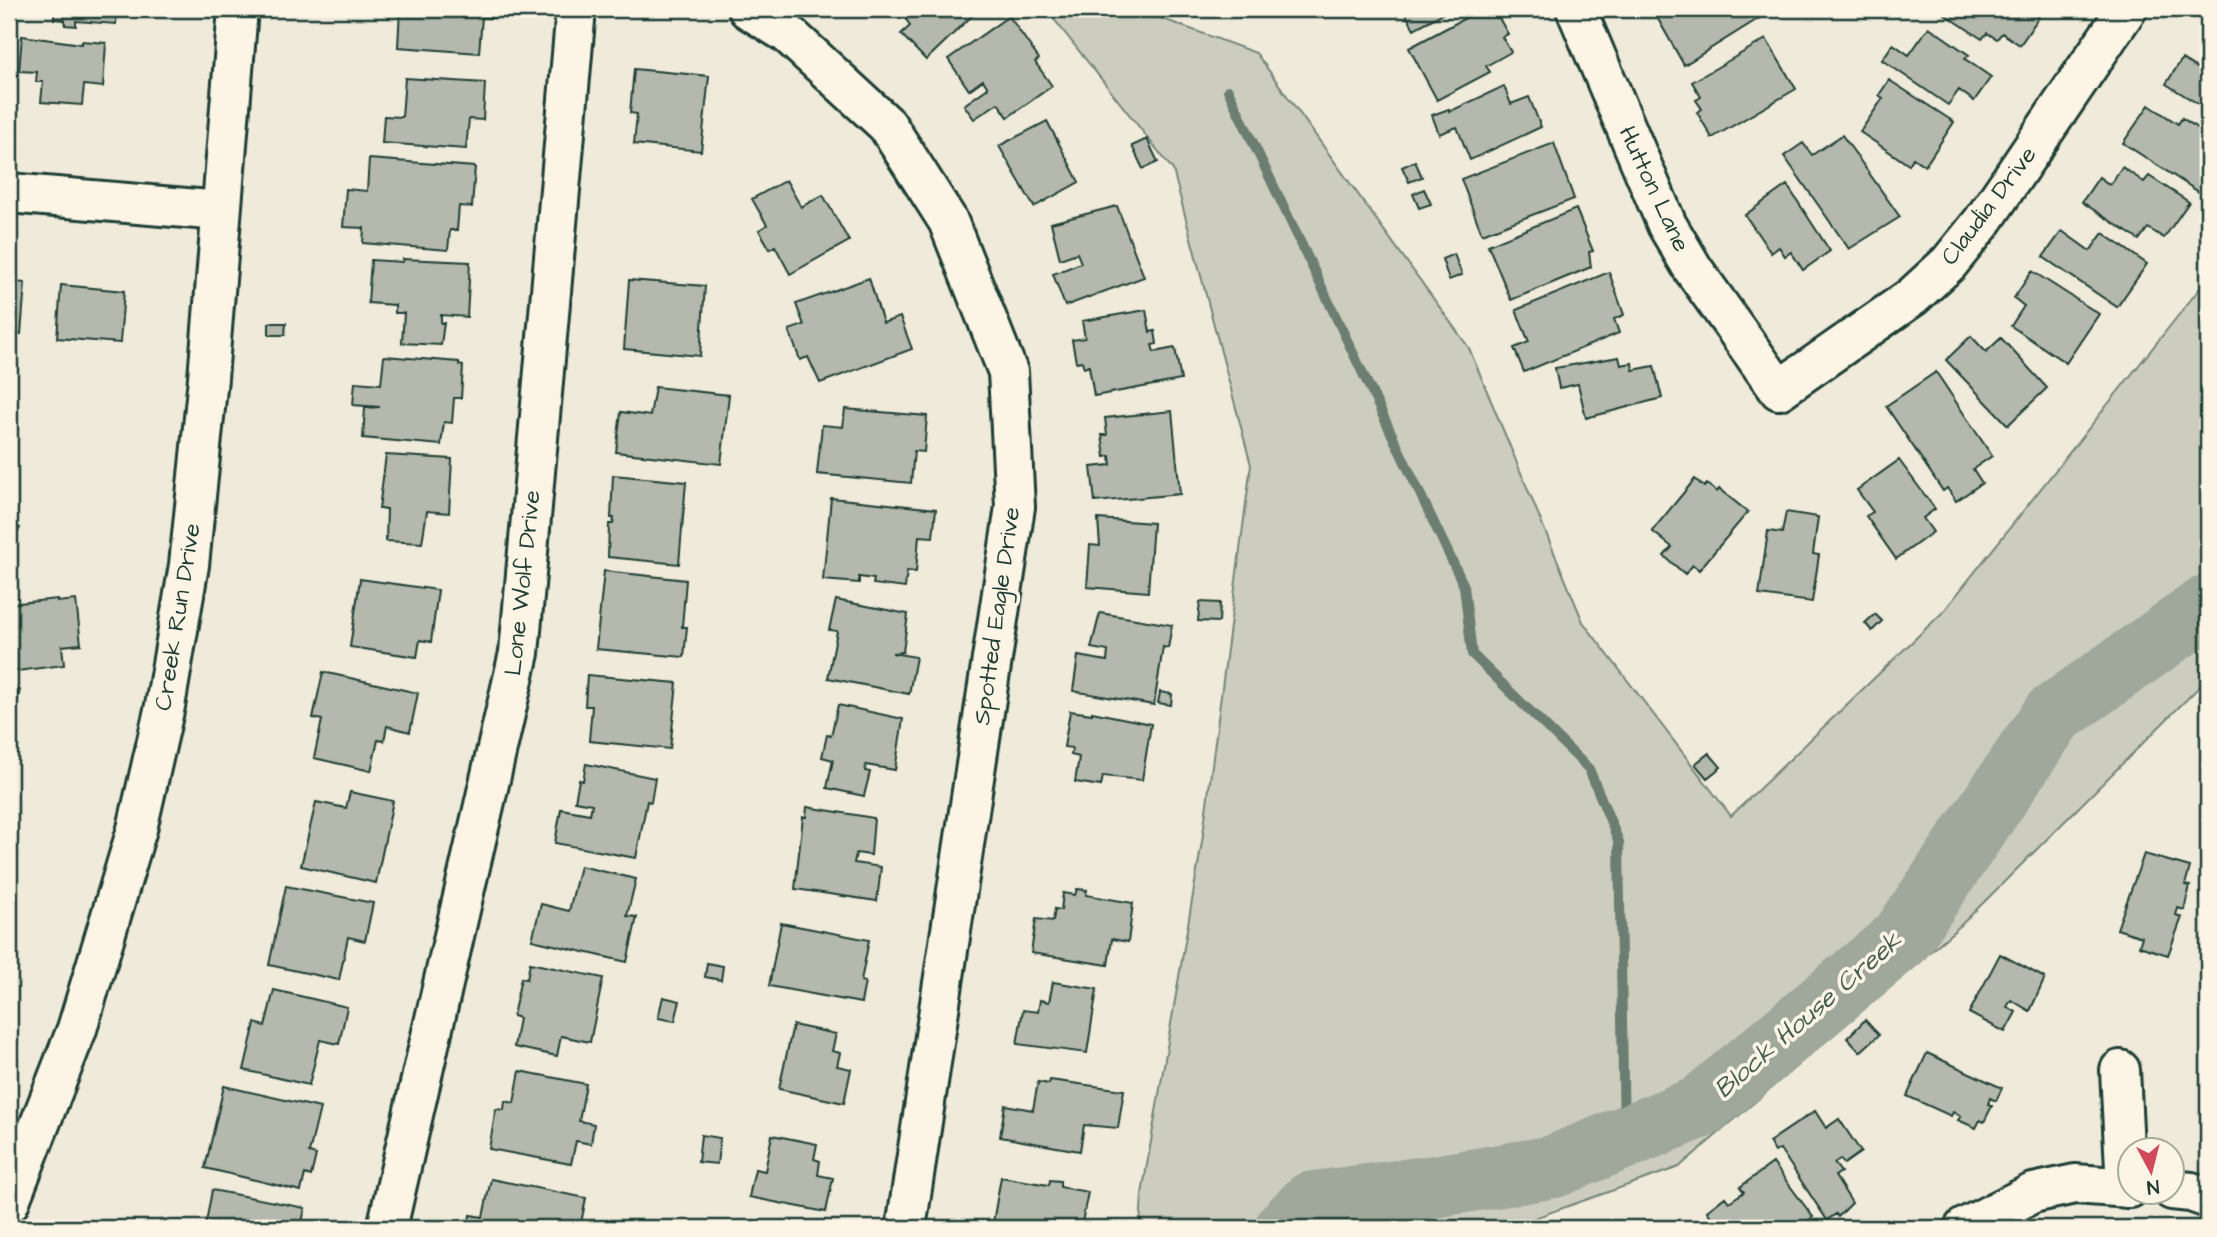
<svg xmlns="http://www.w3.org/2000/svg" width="2217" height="1237" viewBox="0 0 2217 1237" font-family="'Architects Daughter',sans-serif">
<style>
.green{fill:#cccdbf;stroke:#76857a;stroke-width:2}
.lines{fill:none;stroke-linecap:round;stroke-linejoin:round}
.stream{stroke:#6c7d71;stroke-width:10}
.river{stroke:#9fa89a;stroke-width:63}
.building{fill:#b5b9ad;stroke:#1f3d34;stroke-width:2}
.minor-casing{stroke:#1f3d34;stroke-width:44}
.minor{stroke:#fcf5e5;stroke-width:38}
.labels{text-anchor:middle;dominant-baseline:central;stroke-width:7;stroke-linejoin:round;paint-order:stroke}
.street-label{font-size:24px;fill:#1f3d34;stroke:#fcf5e5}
.water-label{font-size:26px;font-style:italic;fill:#455d53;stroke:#fcf5e5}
</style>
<rect width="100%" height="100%" fill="#efeada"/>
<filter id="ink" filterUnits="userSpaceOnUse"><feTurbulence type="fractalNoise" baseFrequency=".0143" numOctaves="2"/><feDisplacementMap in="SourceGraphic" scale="14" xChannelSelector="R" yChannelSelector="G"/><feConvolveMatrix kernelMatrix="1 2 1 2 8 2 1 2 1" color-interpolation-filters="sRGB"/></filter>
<g filter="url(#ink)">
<path class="green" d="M1046,9H1136L1256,53L1469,348L1583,622L1731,816L1943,612L2208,278V678L1961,925L1679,1167L1506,1228H1140L1142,1194L1202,842L1251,465L1173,170Z"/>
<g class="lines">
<path class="stream" d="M1228,90L1464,586L1472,654L1589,769L1619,842L1624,1137"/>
<path class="river" d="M1286,1228L1311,1203L1431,1187L1552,1167L1700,1107L1901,939L2053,715L2208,606"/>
</g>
<path class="building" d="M54,9H117L116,24L76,21V26L65,25V20L54,19Z
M400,9H493V18L482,17L479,53L398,47Z
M901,9H979L926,60L901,34L910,26Z
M1403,9H1451L1414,29Z
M1482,9H1494L1508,34L1502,37L1511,52L1486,66L1490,72L1437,100L1409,48Z
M1659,9H1767L1769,12L1684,65L1654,12Z
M1937,9H2028L2039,17L2020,45L2002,33L1997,39L1987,33L1982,39Z
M1009,16L1039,59L1035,62L1052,86L1008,117L998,103L974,119L964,105L988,88L983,80L969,90L948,59Z
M1929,27L1969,55L1965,59L1991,77L1974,101L1959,90L1948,105L1882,60L1893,44L1909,55Z
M22,36L82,44V41L106,43L103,87L84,85L82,105L41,102L43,82H36L37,72L19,71Z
M1766,39L1796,89L1712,138L1697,112L1702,109L1696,100L1701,97L1692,82Z
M2208,58V110L2166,84L2182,59L2200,70Z
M634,69L709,76L701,151L634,144L637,114L630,113Z
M405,78L485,83L483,120L469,119L466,149L382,143L384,116L402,117Z
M1889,80L1954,122L1925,166L1913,158L1909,165L1860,132L1883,98L1879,95Z
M1504,86L1511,104L1529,97L1541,127L1470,160L1457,127L1439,134L1432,115L1449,109V112Z
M2149,105L2178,124L2182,118L2208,135V178L2199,192L2123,143Z
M1047,121L1079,182L1034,207L999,146Z
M1842,135L1900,217L1849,249L1784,156L1803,143L1812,155Z
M1147,139L1158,162L1143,169L1132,146Z
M1554,143L1574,199L1482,234L1461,179Z
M369,159L475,167L472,207L459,206L457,230H450L448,250L363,243L364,228L343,227L346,189L367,191Z
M1415,161L1422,177L1409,182L1402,167Z
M2122,167L2144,182L2149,176L2189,202L2164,238L2148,228L2139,240L2082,202L2099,177L2110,185Z
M786,180L801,207L823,195L849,241L790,274L775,246L770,249L759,230L767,225L752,199Z
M1787,185L1830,251L1803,270L1791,252L1785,256L1779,247L1771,253L1745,215Z
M1424,189L1431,204L1419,208L1413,194Z
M1117,206L1144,277L1065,306L1053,274L1081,263L1077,253L1060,259L1051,223Z
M1576,209L1593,251L1589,252L1591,267L1511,300L1488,245Z
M2062,231L2090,251L2103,233L2147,264L2117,307L2043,257Z
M1454,254L1462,275L1449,280L1442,259Z
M403,259L470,262L467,317L441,315V323H444L441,345L402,343L404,313H395V305L368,303L371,260L403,262Z
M2032,271L2099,314L2066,363L2011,326L2024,306L2014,298Z
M1609,272L1624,315L1614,319L1619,333L1524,372L1514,348L1529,342L1516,310Z
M869,278L883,323L900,317L912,349L820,383L808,357L800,360L789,330L804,325L796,304Z
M629,280L705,286L700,356L624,349Z
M9,281L25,283L21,334L9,333Z
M61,285L124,291L120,343L57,338Z
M1146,310L1150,332L1155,331L1157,344L1152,345L1154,352L1175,348L1181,380L1094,396L1089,366L1084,368L1082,361L1076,362L1072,340L1085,338L1082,321Z
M269,323H286L285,335H269Z
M1971,336L1986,352L2001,338L2047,388L2008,425L1946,360Z
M384,356L459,362V365L463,366L461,398H454L452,423L444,422L441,445L363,438L365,408L380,407L353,405L355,382L381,384Z
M1619,357L1621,365L1632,363L1633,370L1654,366L1662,398L1586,418L1578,384L1559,388L1555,368Z
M1936,372L1992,456L1973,469L1982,483L1956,501L1947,488L1943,491L1886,406Z
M655,387L729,395L721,464L616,452L621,412L650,416Z
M845,409L927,416L924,452L914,451L911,483L817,474L822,425L843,427Z
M1172,411L1180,494L1095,502L1091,467L1111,465L1110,456L1105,457L1102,435H1107L1105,418Z
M386,455L452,459L449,513L427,511L422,543L386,541L387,509H379Z
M1899,460L1935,509L1923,518L1933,532L1896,559L1866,516L1873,512L1857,490Z
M613,475L686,482L679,564L608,557L609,524H613L614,518H611Z
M1695,479L1704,487L1707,484L1717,492L1719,489L1748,512L1699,570L1693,565L1685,574L1664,556L1672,547L1652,531Z
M831,498L936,509L933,537L919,536L916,572L907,571L905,588L873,584L874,579L859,577V583L823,580Z
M9,512L14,516L10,522L20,528L9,546Z
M1786,512L1818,517L1813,554L1819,555L1812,602L1759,595L1768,531L1782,533Z
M1098,519L1153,523L1148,592L1087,587L1090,545L1100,546Z
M604,571L686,580L682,627H687L684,657L596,649Z
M360,579L438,590L431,642L420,640L417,657L350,647Z
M57,599V602L76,600L81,644L62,646L64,665L9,672V604Z
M836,600L908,614L903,652L892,653L916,657L909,694L828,678L837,631L829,630Z
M1200,602L1220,603L1219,622L1198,621Z
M1100,613L1172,625L1168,648L1163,647L1154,705L1073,691L1078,656L1107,661L1108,651L1091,648Z
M1875,614L1882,621L1872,631L1865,623Z
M323,672L418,693L410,732L387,726L384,741L378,740L371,771L314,758L322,720L313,718Z
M587,675L677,683L670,749L589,741L592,706H585Z
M9,684L20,690L9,731Z
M1160,692L1172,694L1171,705L1158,703Z
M838,705L903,719L895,770L866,765L865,771L870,772L864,796L827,788L833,760L822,757L827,735L831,736Z
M1070,711L1092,714V712L1151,724L1142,780L1103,776L1101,786L1075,782L1079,757L1071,755L1072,748L1064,747Z
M1709,753L1721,767L1707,778L1695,764Z
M586,764L655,778L651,802L647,801L636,858L555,843L561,809L590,814L592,804L575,801L579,780L583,781Z
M350,792L393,801L376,883L301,866L316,802L346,808Z
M807,807L874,818L871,855L856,853L854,863L881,867L877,901L795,889L803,817H806Z
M2144,854L2190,867L2185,885L2190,886L2184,910L2178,908L2176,915L2182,917L2168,955L2139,946L2142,937L2117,929Z
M580,866L636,879L627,916L637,917L627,962L532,940L541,904L569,911Z
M286,886L373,903L365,941L348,937L339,980L269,965Z
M1077,889L1087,890L1086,895L1133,903L1128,942L1112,939L1108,965L1031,953L1036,919L1053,921L1055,909L1061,910L1063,893L1075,895Z
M781,923L869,940L861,981L865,982L861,1003L769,986Z
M2000,954L2045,978L2030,1011L2011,1000L2007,1007L2016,1012L2005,1032L1969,1013Z
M530,963L603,978L590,1042L561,1036L557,1056L514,1047L519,1018L513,1016L521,978L527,979Z
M707,963L723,966L721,980L705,977Z
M1053,982L1097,989L1087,1053L1017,1044L1023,1010L1038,1012L1040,1000L1049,1002Z
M274,990L347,1007L339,1044L320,1040L309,1085L244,1070L255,1023L265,1026Z
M663,997L680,1001L675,1021L658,1018Z
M1865,1020L1879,1035L1860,1052L1847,1038Z
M793,1025L836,1034L832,1051L840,1053L837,1066L851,1069L844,1103L779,1089Z
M1927,1053L2002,1088L1996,1101L1990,1098L1988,1104L1992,1106L1984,1122L1980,1120L1976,1128L1958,1120L1961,1116L1953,1112L1951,1116L1907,1096Z
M520,1071L586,1084L579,1121L594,1124L591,1144L576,1141L571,1164L489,1149L496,1109L504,1110L505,1101L514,1103Z
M1050,1080L1124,1090L1118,1128L1084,1125L1080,1151L1000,1137L1005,1105L1033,1110L1038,1082L1049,1084Z
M224,1086L320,1108L309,1153L316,1155L311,1176L305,1174L301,1191L205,1168Z
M1815,1111L1826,1128L1839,1119L1861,1152L1844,1164L1840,1159L1834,1163L1841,1172L1835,1176L1852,1203L1838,1217L1836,1214L1827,1220L1780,1149L1775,1152L1769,1142Z
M701,1135L720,1138L717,1164L698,1162Z
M772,1135L817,1144L814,1159L820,1161L818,1175L833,1178L826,1212L749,1197L755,1169L765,1171Z
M1773,1163L1813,1217L1797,1228H1719L1707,1211L1725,1197L1729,1202L1744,1192L1740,1187Z
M1001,1177L1049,1185L1050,1180L1060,1181V1187L1088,1192L1081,1228H992Z
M491,1179L586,1198L580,1228H468L470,1215L483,1217Z
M212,1190L305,1208L301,1228H205Z"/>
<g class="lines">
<g class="minor-casing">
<path id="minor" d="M748,9L788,34L887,125L948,221L1008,372L1015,507L906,1228
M1576,9L1667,225L1693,269L1779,390L1912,297L1949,263L1983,221L2127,9
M9,193L221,211
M2120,1070L2126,1188
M2172,1190L2191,1192L2208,1198
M9,1203L77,1029L137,829L165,706L189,565L208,378L238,9
M387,1228L519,653L576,9
M1964,1228L2033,1193L2075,1184L2130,1188"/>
</g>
<use href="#minor" class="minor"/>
</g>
</g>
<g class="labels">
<g class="street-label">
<text transform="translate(1654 189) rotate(65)">Hutton Lane</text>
<text transform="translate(1989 206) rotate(-53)">Claudia Drive</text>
<text transform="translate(523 583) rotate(-84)">Lone Wolf Drive</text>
<text transform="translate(997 616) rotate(-82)">Spotted Eagle Drive</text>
<text transform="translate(178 617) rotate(-81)">Creek Run Drive</text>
</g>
<g class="water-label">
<text transform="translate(1808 1015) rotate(-41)">Block House Creek</text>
</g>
</g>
<rect width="2217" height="1237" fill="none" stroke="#fcf5e5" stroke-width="35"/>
<rect x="18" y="18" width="2182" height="1202" fill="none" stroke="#1f3d34" stroke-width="2.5" filter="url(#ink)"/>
<g transform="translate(2151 1171) rotate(173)"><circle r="33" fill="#fcf5e5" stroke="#a4ab9e" stroke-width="2"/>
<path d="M0-5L12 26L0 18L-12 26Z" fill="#d1495b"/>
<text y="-10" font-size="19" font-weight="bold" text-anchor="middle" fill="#1f3d34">N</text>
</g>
</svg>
